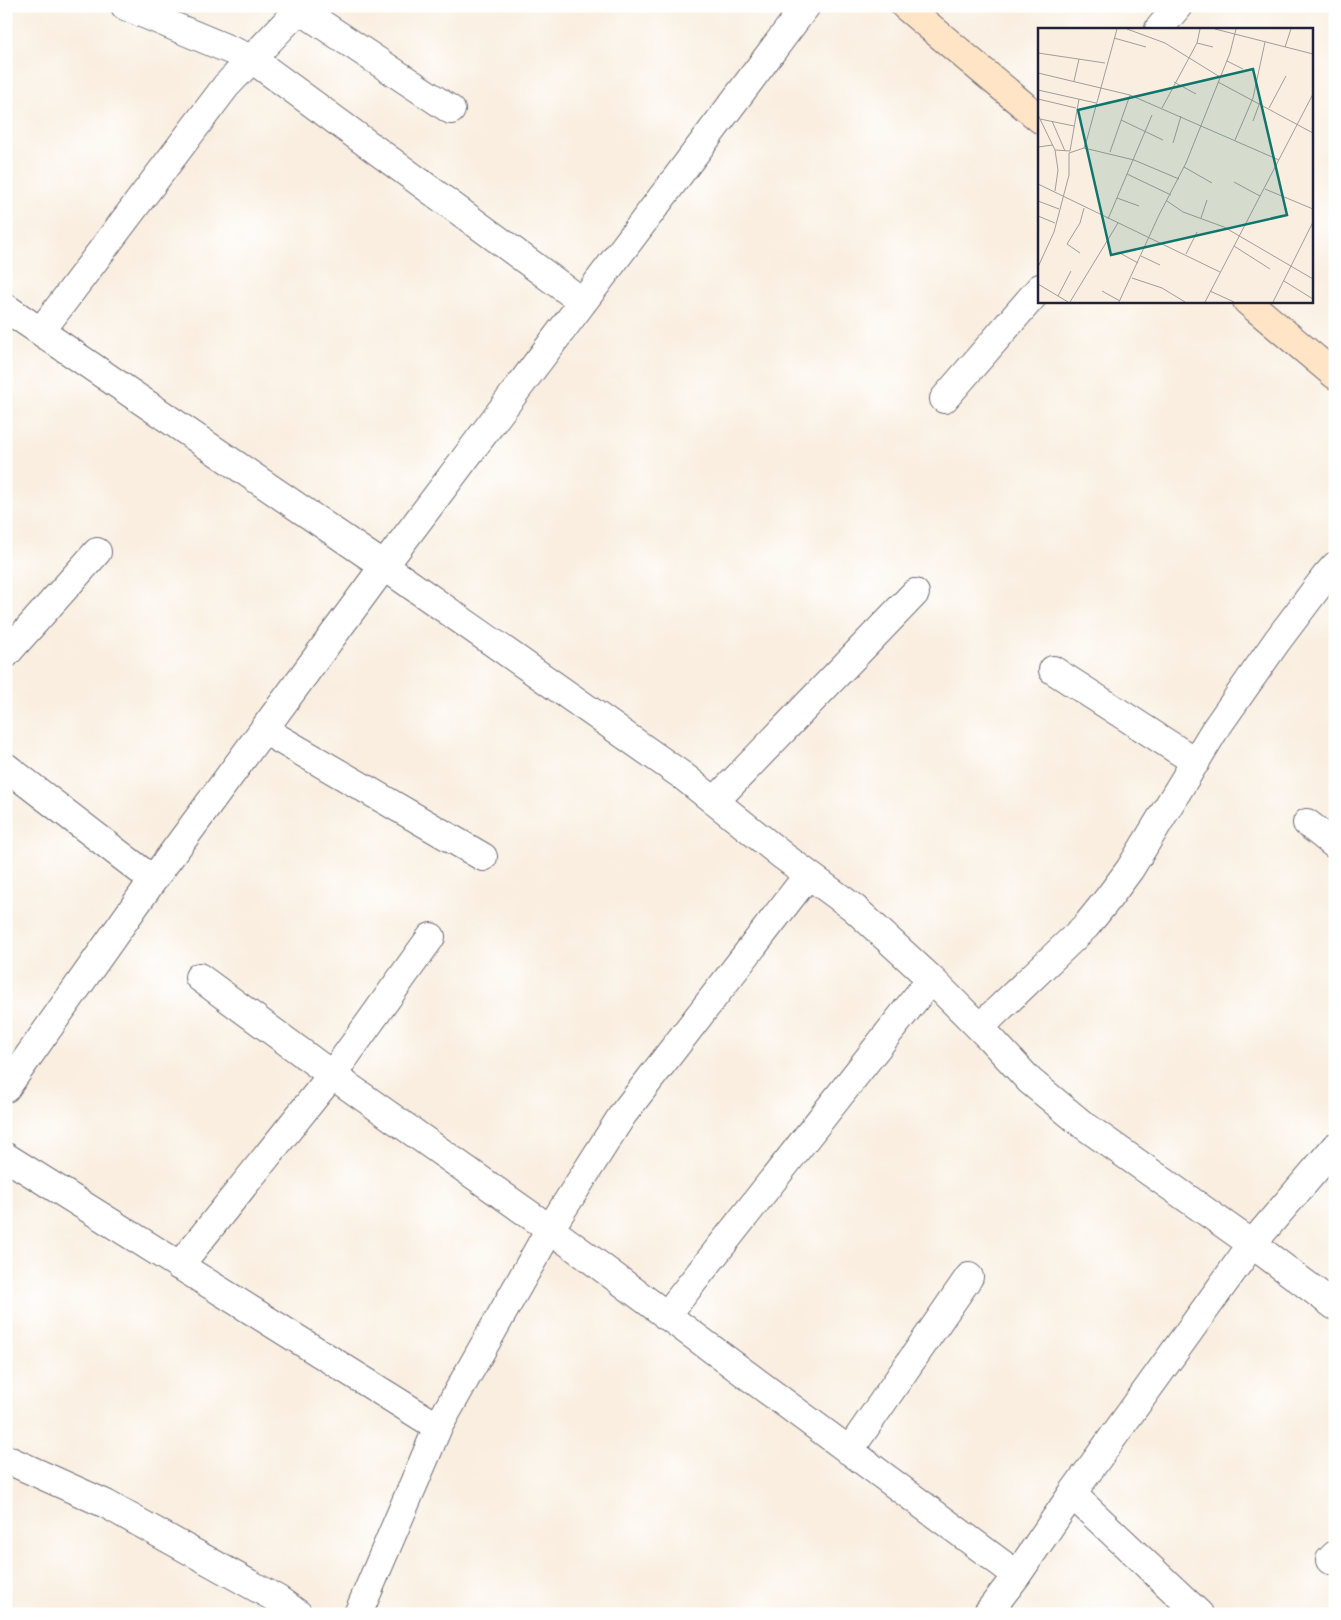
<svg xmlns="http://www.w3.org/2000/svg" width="1341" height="1620" viewBox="0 0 1341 1620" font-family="'IM FELL DW Pica',serif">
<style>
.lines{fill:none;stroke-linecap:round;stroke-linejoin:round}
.street-casing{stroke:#6d6974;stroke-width:30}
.secondary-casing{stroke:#6d6974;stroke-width:30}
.street{stroke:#fff;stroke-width:28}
.secondary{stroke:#ffe4c6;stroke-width:28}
.inset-road{fill:none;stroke:#a39c9d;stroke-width:1}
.view{fill:#0f766e;fill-opacity:0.15;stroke:#0f766e;stroke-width:2.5}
.inset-edge{fill:none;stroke:#22223b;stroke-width:2.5}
</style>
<rect width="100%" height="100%" fill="#fff"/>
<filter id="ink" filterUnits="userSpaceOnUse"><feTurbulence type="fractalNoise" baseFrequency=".02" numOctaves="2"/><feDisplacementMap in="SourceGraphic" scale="10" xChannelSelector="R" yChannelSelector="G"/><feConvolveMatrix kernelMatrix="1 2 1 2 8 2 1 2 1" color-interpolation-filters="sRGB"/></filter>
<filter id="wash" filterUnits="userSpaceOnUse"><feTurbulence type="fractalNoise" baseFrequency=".0096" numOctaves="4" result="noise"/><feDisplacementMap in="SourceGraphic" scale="20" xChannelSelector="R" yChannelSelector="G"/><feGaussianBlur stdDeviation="1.12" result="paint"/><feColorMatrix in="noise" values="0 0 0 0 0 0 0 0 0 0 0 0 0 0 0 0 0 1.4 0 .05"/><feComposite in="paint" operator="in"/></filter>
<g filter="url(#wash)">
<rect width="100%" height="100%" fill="#f9eedf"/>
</g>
<g filter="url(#ink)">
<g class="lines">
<g class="street-casing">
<path id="street" d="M125,6L252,59L583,302
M299,9L451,110
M1159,29L1178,6
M6,308L384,566L683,776L783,856L854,908L931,979L989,1037L1030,1081L1082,1124L1252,1244L1335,1306
M41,331L226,86L302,6
M944,399L1040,288
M6,654L97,552
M1053,670L1196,762
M264,730L483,857
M6,767L153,880
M715,801L915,593
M1307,823L1335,845
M199,977L332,1075L550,1229L1017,1575
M980,1027L1086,926L1107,900L1130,869L1214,731L1277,641L1326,576L1335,566
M6,1088L153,880L384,566L806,6
M6,1157L438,1427
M179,1266L332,1075L431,937
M666,1316L931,979
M849,1451L969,1277
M6,1459L106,1504L277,1599L298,1614
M1072,1494L1199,1614
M1330,1560L1335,1555
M358,1614L438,1427L550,1229L623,1114L808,875
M987,1614L1017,1575L1072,1494L1252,1244L1335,1147"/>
</g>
<g class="secondary-casing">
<path id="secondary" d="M905,6L1040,119
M1247,301L1335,375"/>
</g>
<use href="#street" class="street"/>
<use href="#secondary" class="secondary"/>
</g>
</g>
<g transform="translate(1038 28)">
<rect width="275" height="275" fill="#f9eedf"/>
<path class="inset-road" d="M89,1L127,15L182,49M177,1L275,26M76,10L108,19M159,15L175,19M247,19L253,1M0,25L67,35M189,33L205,41M0,45L92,67L241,132M36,53L41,31M136,54L158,66M180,54L275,105M0,62L58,75M0,71L38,80M124,80L159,15L162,1M231,80L248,48M0,87L17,122L20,142L17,163M2,91L36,98M83,92L125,112M14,93L27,123M215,93L222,74M197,112L215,70L227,14M135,115L143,88M0,119L15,117M46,120L96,132L141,151M17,122L32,123L41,71M72,124L92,67M146,139L174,155M89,146L133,167M196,154L222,168M0,156L182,244M227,161L275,181M79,170L101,178M0,173L21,181M129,173L145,184L186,199L275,251M0,188L17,195M163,190L169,172M70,191L114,87M196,218L232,241M80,224L100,235M42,225L29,216L42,195L46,180M148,226L159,204M103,228L122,237M0,239L16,204L31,147V125L46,120L49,111L79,1M94,250L124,260L147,274M246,253L275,271M0,256L30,274M64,263L82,273M172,263L196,274M20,268L33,243M32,274L80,195M81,274L121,187L148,135L192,25L198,1M167,274L275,66M235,274L275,194"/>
<path class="view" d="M215,41L249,187L73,227L40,82Z"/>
<rect width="275" height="275" class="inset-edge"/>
</g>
<rect width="1341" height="1620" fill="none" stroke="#fff" stroke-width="25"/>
</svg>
